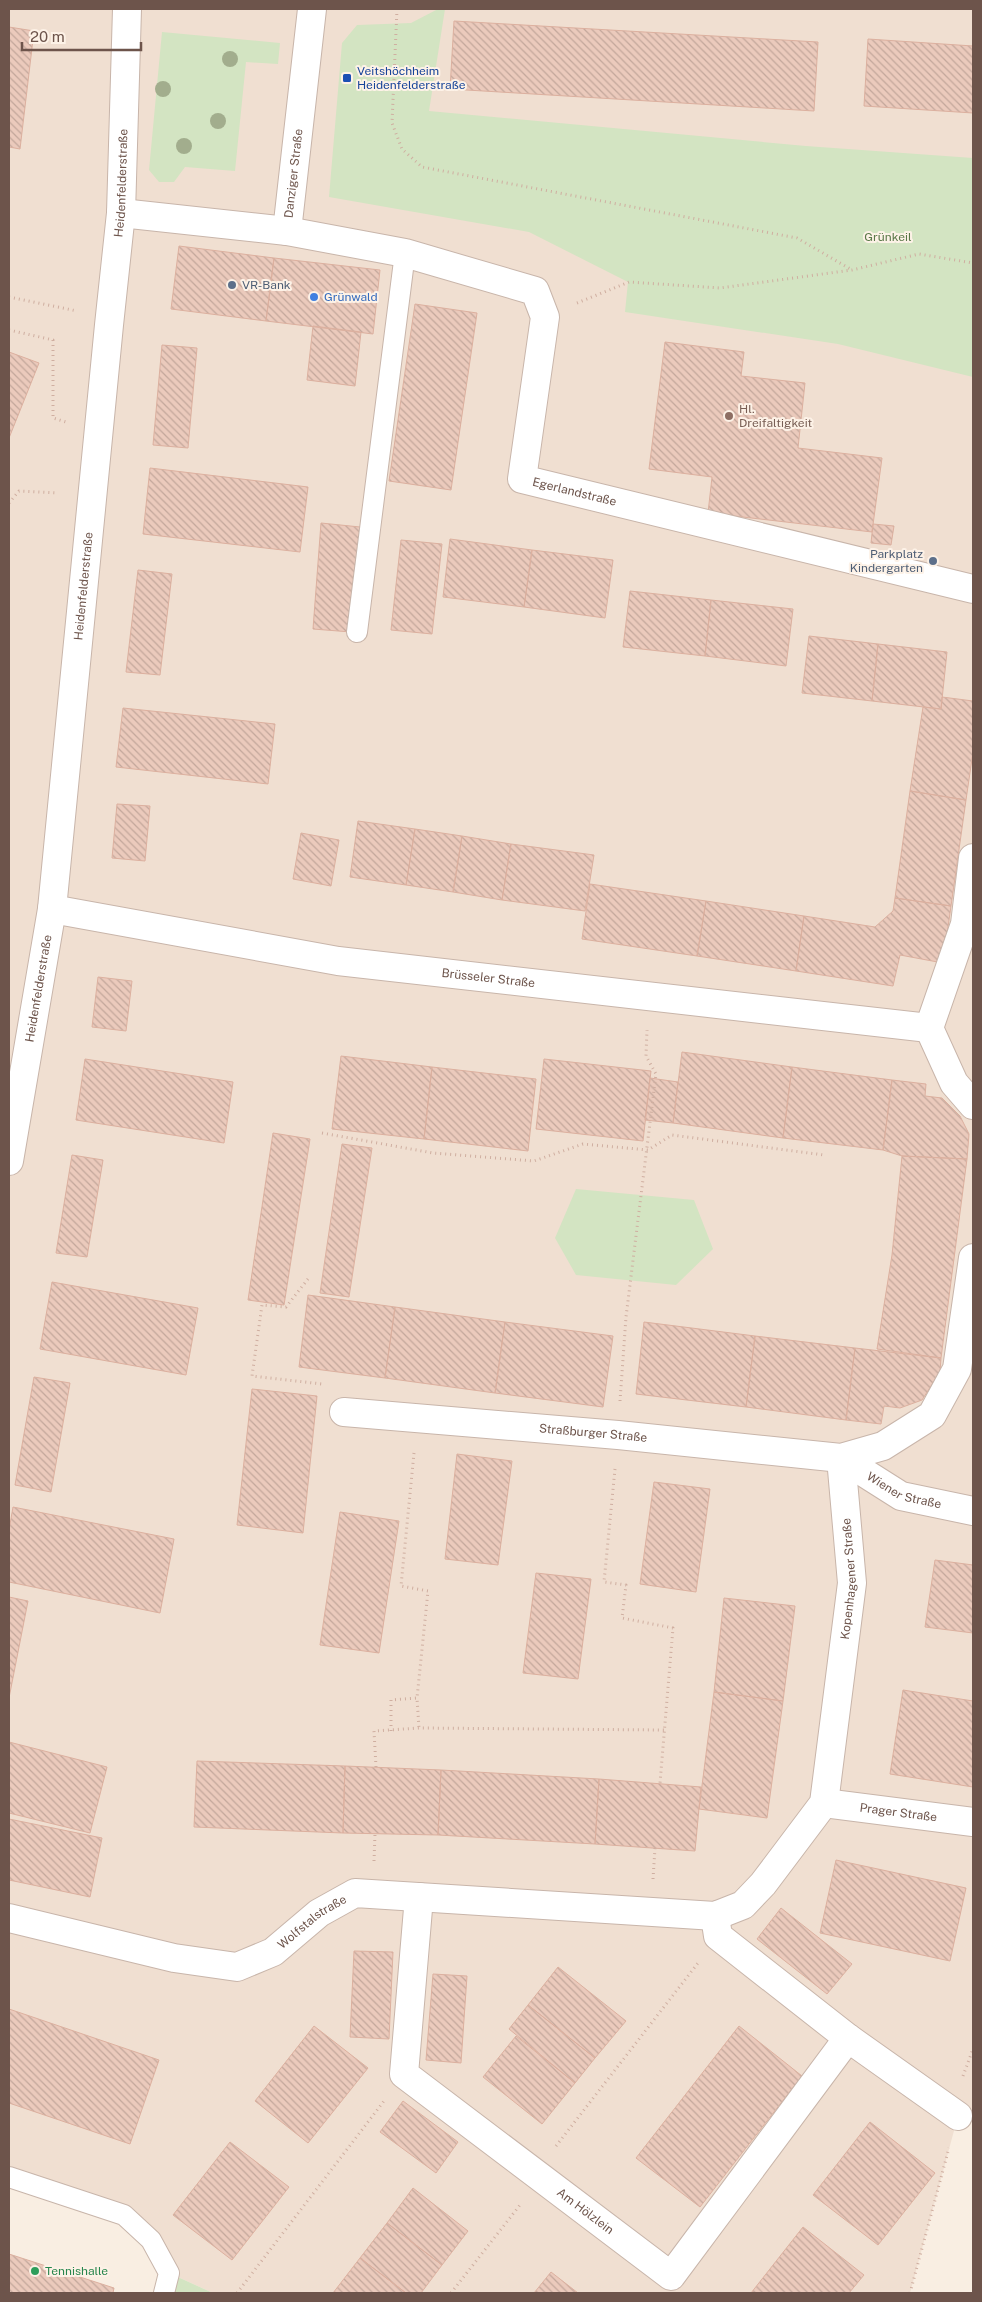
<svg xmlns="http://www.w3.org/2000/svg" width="982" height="2302" viewBox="0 0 982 2302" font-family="'Public Sans',sans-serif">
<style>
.residential{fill:#f0dfd1}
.green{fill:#d3e4c2}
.building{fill:url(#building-back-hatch);stroke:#dcb09f}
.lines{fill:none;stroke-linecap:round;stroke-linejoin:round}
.lane-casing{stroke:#c8b5aa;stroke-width:22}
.street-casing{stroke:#c8b5aa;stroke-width:30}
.path{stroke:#cfaea0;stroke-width:3;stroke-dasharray:1 4;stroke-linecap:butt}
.lane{stroke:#fff;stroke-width:20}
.street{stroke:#fff;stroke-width:28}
.tree{fill:#a2ad8d}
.transit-dot{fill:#1a4fb4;stroke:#fdf2e7;stroke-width:2}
.service-dot{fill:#5c6f8a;stroke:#fdf2e7;stroke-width:2}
.shop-dot{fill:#3f7fe0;stroke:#fdf2e7;stroke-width:2}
.education-dot{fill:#8d6e63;stroke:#fdf2e7;stroke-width:2}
.leisure-dot{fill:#2e9e5b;stroke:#fdf2e7;stroke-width:2}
.labels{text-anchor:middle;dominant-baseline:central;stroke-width:4;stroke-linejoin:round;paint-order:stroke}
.transit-label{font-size:12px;fill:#164399;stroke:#fdf2e7;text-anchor:start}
.street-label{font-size:12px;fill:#6d544b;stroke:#fdf2e7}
.park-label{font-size:12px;fill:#5a7848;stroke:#fdf2e7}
.service-label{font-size:12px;fill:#4e5e75;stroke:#fdf2e7;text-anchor:start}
.shop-label{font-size:12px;fill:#366cbe;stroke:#fdf2e7;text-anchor:start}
.education-label{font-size:12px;fill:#785e54;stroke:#fdf2e7;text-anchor:start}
.leisure-label{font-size:12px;fill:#27864d;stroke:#fdf2e7;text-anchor:start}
</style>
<defs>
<pattern id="building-back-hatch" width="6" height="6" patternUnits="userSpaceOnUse" patternTransform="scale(1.25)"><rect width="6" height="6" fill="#ebcabc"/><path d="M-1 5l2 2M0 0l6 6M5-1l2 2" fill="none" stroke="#c3a79b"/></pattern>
</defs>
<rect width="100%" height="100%" fill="#f9eee2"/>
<path class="residential" d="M9,9H973V2115L958,2116L910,2293H213L169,2273L124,2215L9,2177Z"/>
<path class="green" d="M438,9H445L429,111L806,146L973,158V377L838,344L625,312L628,282L529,232L329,197L342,43L357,25L411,23Z
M162,32L280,43L278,64L246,62L235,171L185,167L174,182H159L149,170Z
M576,1189L694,1200L713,1249L676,1285L576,1275L555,1238Z
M169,2273L213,2293H164Z"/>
<path class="building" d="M454,21L818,42L814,111L450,89Z
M9,27L34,31L20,149L9,147Z
M868,39L973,46V113L864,106Z
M179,246L274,258L266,321L171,309Z
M274,258L380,270L373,334L266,321Z
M415,304L477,313L451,490L389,481Z
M313,326L361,332L355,386L307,380Z
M665,342L744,352L741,376L805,383L798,448L882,458L872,532L708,513L712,477L649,469Z
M162,345L197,348L188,448L153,445Z
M9,352L39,363L9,438Z
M150,468L308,487L300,552L143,534Z
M321,523L360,527L351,632L313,629Z
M873,524L894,526L891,545L871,543Z
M450,539L532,550L524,607L443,597Z
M401,540L442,544L432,634L391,630Z
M532,550L613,560L605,618L524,607Z
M138,570L172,574L160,675L126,672Z
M630,591L711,600L705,656L623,647Z
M711,600L793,609L786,666L705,656Z
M809,636L878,644L872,701L802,693Z
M878,644L947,652L941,709L872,701Z
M942,697L973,701V752L966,800L910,791L923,707L941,709Z
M123,708L275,724L268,784L116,767Z
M910,791L966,800L951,906L895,898Z
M117,804L150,806L145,861L112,858Z
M358,821L415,829L406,885L350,877Z
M415,829L462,836L453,892L406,885Z
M301,833L339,840L331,886L293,879Z
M462,836L511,844L502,900L453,892Z
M511,844L594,855L585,911L502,900Z
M590,884L706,901L697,956L582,939Z
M895,898L951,906L943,963L900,955L893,986L796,971L804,916L875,927L893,911Z
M706,901L804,916L796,971L697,956Z
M98,977L132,981L126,1031L92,1027Z
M682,1052L792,1067L783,1138L673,1123Z
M341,1056L432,1067L424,1139L332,1129Z
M85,1059L233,1082L224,1143L76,1120Z
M544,1059L651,1071L643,1141L536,1129Z
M432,1067L536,1079L528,1151L424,1139Z
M792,1067L892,1080L883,1150L783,1138Z
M650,1078L678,1082L673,1123L645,1120Z
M892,1080L926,1084L925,1096L942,1098L960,1116L969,1134L967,1159L902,1156L883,1150Z
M273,1133L310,1139L284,1305L248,1300Z
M342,1144L372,1148L349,1297L320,1293Z
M72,1155L103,1160L87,1257L56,1253Z
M902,1156L967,1159L941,1358L877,1349L892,1255Z
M52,1282L198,1308L186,1375L40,1349Z
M308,1295L395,1307L385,1378L299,1367Z
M395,1307L505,1322L495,1393L385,1378Z
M505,1322L613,1336L603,1407L495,1393Z
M644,1322L755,1336L746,1407L636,1394Z
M755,1336L855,1348L846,1420L746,1407Z
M855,1348L941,1358L940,1372L922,1400L900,1408L884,1406L881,1424L846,1420Z
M34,1377L70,1383L51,1492L15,1485Z
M252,1389L317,1396L303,1533L237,1525Z
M457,1454L512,1461L498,1565L445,1559Z
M654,1482L710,1489L696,1592L640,1584Z
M13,1507L174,1539L160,1613L9,1582V1530Z
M340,1512L399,1521L379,1653L320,1645Z
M935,1560L973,1565V1633L925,1627Z
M536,1573L591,1579L578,1679L523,1673Z
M9,1597L28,1601L9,1698Z
M724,1598L795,1606L783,1701L714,1692Z
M903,1690L973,1701V1787L890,1774Z
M714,1692L783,1701L767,1818L699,1809Z
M9,1742L107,1767L90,1833L9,1813Z
M197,1761L345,1766L343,1833L194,1827Z
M345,1766L441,1770L438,1835L343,1833Z
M441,1770L599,1779L595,1844L438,1835Z
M599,1779L701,1787L695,1851L595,1844Z
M9,1819L102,1838L90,1897L9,1880Z
M836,1860L966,1888L950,1961L820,1933Z
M781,1908L852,1964L827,1994L757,1939Z
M354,1951L393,1952L389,2039L350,2037Z
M558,1967L626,2021L595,2058L528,2005Z
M433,1974L467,1976L461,2063L426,2060Z
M528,2005L595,2058L575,2083L509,2029Z
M9,2009L159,2060L130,2144L9,2103Z
M314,2026L368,2068L308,2143L255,2101Z
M739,2026L802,2076L700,2207L636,2158Z
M516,2036L575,2083L542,2124L483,2077Z
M403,2101L458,2142L436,2173L380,2132Z
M870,2122L935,2173L878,2245L813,2195Z
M230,2142L289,2187L232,2260L173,2215Z
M413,2188L468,2231L442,2265L387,2223Z
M387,2223L442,2265L421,2293H406L360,2258Z
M803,2227L864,2275L849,2293H751Z
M9,2254L114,2288L113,2293H9Z
M360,2258L406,2293H333Z
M551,2272L578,2293H534Z"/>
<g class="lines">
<g class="lane-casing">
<path id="lane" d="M357,632L405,253
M9,2177L124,2215L151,2240L169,2273L164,2293"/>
</g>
<g class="street-casing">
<g id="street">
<path id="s1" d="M121,213L287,231L312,9"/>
<path id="s2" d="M287,231L405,253L535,291L545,317L522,479L973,589"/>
<path d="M973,858L965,924L929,1028L954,1083L973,1105"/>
<path id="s3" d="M52,909L338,961L929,1028"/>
<path id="s4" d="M9,1161L52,909L109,325L121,213L127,9"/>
<path id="s5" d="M344,1412L618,1435L841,1458L883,1446L932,1415L957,1369L973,1258"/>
<path id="s6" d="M841,1458L901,1496L973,1511"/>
<path id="s7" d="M824,1803L973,1822"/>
<path id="s8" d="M419,1897L404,2074L671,2276L848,2038"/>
<path d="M715,1916L718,1936L848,2038L958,2116"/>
<path id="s9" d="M9,1918L174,1958L237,1967L273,1952L319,1913L355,1893L715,1916L743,1905L763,1884L824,1803L852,1583L841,1458"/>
</g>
</g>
<path class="path" d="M397,9L392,123L402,149L422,167L797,238L852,270
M9,297L77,311
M577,303L629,282L720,288L852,270L919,254L973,263
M9,330L53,340V418L66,422
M9,503L19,491L57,493
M322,1133L433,1153L534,1161L583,1144L648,1150L672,1135L824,1155
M308,1279L286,1307L262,1305L252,1376L322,1384
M620,1401L626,1317L656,1074L646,1056L647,1030
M414,1453L401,1586L428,1591L417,1698
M615,1469L604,1582L626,1585L622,1618L673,1628L660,1783
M391,1731V1700L417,1698L419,1728
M376,1767L374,1731L419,1728L664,1730
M374,1861L375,1834
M653,1879L655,1848
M963,2076L973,2049
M556,2146L698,1963
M237,2293L384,2101
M451,2293L520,2205
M910,2293L949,2148"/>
<use href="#lane" class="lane"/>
<use href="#street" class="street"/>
</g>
<g class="tree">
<circle cx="230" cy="59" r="8"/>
<circle cx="163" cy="89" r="8"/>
<circle cx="218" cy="121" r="8"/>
<circle cx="184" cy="146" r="8"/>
</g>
<rect class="transit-dot" x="342" y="73" width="10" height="10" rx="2.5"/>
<g class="service-dot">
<circle cx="232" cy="285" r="5"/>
<circle cx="933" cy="561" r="5"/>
</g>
<circle class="shop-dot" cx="314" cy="297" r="5"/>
<circle class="education-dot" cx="729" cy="416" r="5"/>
<circle class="leisure-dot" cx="35" cy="2271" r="5"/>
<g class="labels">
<g class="transit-label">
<text x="357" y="71">Veitshöchheim<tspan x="357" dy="14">Heidenfelderstraße</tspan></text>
</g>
<g class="street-label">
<text stroke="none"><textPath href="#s1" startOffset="225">Danziger Straße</textPath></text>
<text stroke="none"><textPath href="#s4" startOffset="985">Heidenfelderstraße</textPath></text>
<text stroke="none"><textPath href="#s2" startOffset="501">Egerlandstraße</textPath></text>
<text stroke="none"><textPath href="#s4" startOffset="580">Heidenfelderstraße</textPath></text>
<text stroke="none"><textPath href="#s3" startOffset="442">Brüsseler Straße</textPath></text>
<text stroke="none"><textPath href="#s4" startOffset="175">Heidenfelderstraße</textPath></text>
<text stroke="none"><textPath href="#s5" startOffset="250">Straßburger Straße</textPath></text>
<text stroke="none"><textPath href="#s6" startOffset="72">Wiener Straße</textPath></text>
<text stroke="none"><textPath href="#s9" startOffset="1121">Kopenhagener Straße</textPath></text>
<text stroke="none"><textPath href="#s7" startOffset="75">Prager Straße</textPath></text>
<text stroke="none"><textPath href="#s9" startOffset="322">Wolfstalstraße</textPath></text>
<text stroke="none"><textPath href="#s8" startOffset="405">Am Hölzlein</textPath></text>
</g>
<g class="park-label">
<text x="888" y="237">Grünkeil</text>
</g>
<g class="service-label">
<text x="242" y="285">VR-Bank</text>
<text x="923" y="554" text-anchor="end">Parkplatz<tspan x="923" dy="14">Kindergarten</tspan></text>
</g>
<g class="shop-label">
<text x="324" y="297">Grünwald</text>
</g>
<g class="education-label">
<text x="739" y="409">Hl.<tspan x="739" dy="14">Dreifaltigkeit</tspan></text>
</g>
<g class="leisure-label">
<text x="45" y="2271">Tennishalle</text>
</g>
</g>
<rect width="982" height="2302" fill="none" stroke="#6d544b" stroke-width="20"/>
<path d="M22 42v8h119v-8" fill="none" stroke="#6d544b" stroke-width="2.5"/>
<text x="30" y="42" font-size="15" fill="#6d544b" stroke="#fdf2e7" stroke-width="4" paint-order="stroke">20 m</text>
</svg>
